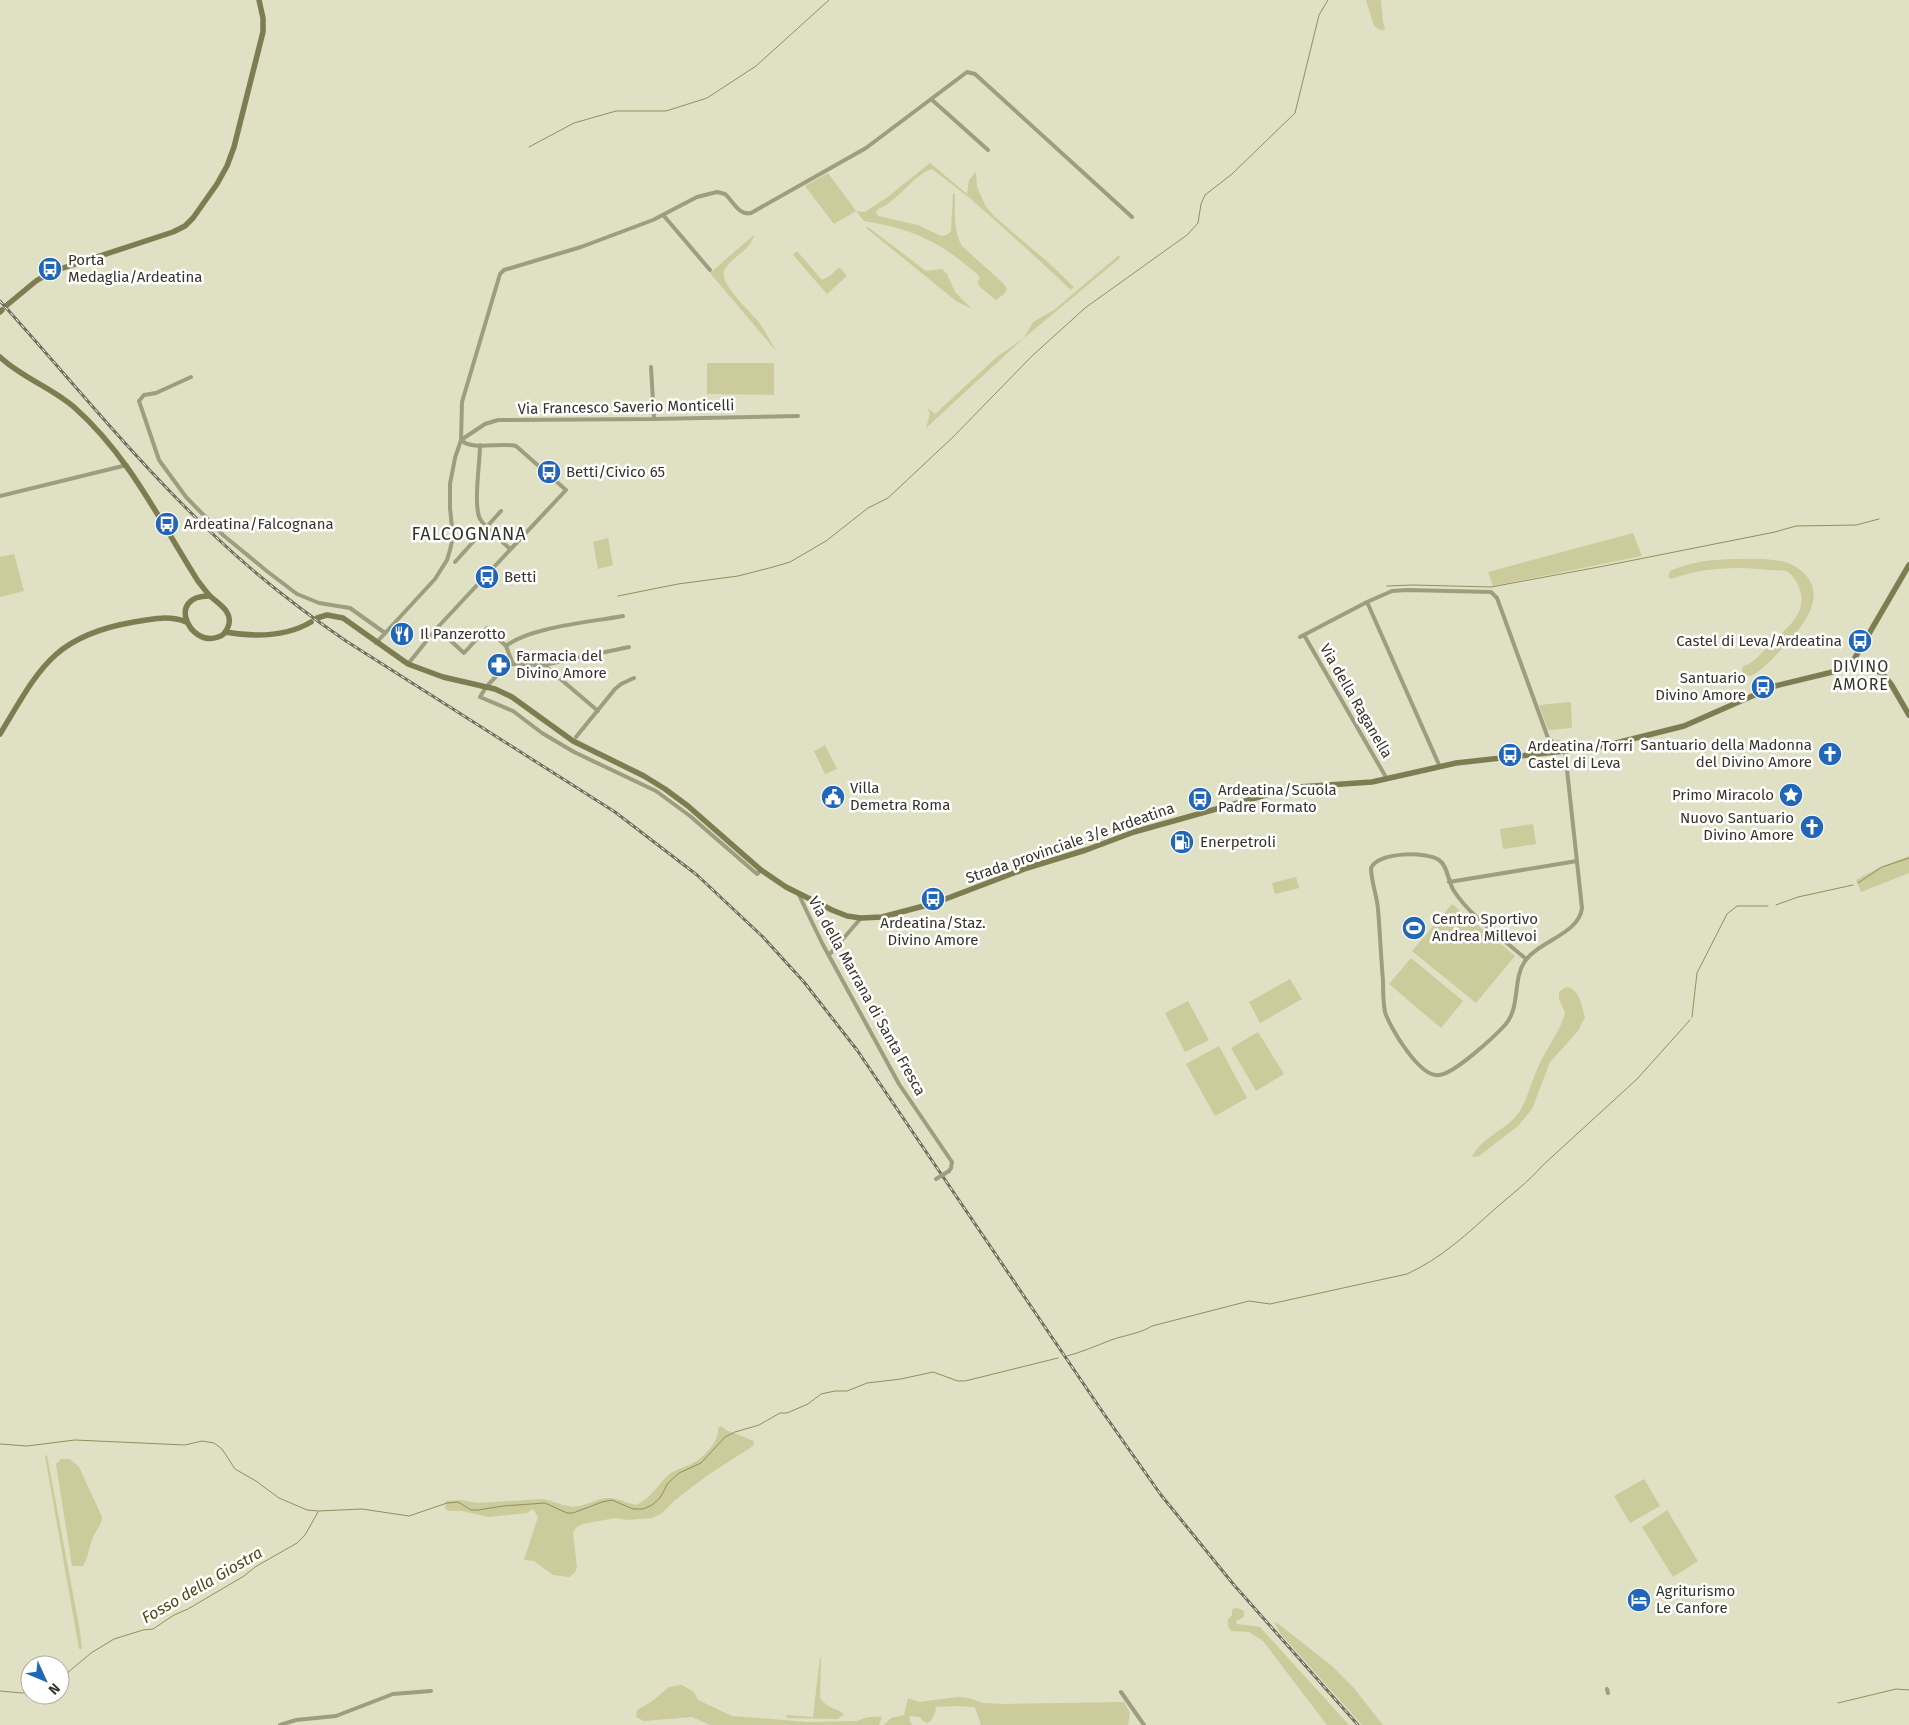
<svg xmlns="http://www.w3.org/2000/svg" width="1909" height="1725" viewBox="0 0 1909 1725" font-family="'Fira Sans',sans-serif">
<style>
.green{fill:#cbcb9b}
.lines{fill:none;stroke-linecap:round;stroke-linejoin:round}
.stream{stroke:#918f5b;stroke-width:1}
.street{stroke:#9d9d80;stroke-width:4}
.secondary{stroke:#7e7d51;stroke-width:5.5}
.rail-casing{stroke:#71705f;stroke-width:3}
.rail{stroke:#fff;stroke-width:1;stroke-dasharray:4;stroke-linecap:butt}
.street-bridge{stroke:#9d9d80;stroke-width:4}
.labels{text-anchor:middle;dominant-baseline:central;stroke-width:5;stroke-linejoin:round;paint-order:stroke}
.poi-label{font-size:15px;fill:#353429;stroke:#fff;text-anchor:start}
.street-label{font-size:15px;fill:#353429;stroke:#fff}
.neighbourhood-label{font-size:16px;letter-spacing:1px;fill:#353429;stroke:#fff}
.water-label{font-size:16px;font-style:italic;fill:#4d4b16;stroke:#fff}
.quarter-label{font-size:18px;letter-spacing:1px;fill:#353429;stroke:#fff}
</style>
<rect width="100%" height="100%" fill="#e0e0c4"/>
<path class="green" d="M1366,0H1381L1383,22L1385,28L1382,31L1374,26Z
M930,163L967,194L969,180L976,172L977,187L986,207L995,217L1050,264L1074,287L1071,290L1028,250L971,199L936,172L931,169C913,177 904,192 889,203C884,207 879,207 876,212L878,216L918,225L941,236L947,235L951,231L953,193L955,194C955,211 953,231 962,246L1003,283L1007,289L1004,294L996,300L980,287L977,282L980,278L977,274C939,241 913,229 864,221L856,211L834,224L805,186L828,173L856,211L865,212L889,196Z
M868,227L926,271L942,269L947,274L955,292L972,309L956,301L866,228Z
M754,235C750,252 731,256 724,271C719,285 753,313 760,324C766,333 771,342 776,351L710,273Z
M797,251L822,280L831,275L839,267L847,276L827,294L793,255Z
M1119,255L1120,258L1024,338L926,428L930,414L928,408L935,414L998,356L1024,338L1033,322L1054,310Z
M707,363H774V395L707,394Z
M1633,533L1642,556L1493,586L1488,572Z
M608,538L613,565L598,569L593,542Z
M14,554L24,591L0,597V557Z
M1731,559C1752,559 1781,556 1799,569C1834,595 1798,632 1778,653C1772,659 1757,676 1748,676C1745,676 1744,674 1742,672L1743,666C1756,663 1764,649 1774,640C1792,624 1809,610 1798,585C1796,580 1791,573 1786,571C1780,570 1773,570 1767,570C1734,566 1703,568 1671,579L1668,577L1670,571C1690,562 1709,560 1731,559Z
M1571,702L1572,728L1548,730L1539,705Z
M825,745L837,769L825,774L814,751Z
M1533,824L1536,844L1503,849L1500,829Z
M1909,856V873L1861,892L1856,880L1878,868Z
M1296,877L1299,888L1275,894L1272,883Z
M1452,904L1515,956L1476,1003L1412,951Z
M1411,958L1463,1001L1441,1028L1389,984Z
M1290,979L1302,999L1260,1023L1249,1002Z
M1566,987C1580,989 1581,1005 1585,1017L1578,1031L1550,1062L1532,1109L1518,1126L1479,1156L1472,1157C1481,1138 1504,1131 1517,1115C1528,1100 1531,1082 1539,1065C1547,1047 1560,1032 1565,1013L1559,999V992Z
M1188,1001L1209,1040L1185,1052L1165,1013Z
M1258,1032L1284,1074L1256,1091L1231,1048Z
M1219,1046L1247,1098L1215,1116L1186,1064Z
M721,1426L726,1430L754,1441L753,1446L708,1475L675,1500L661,1514L652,1518L628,1520L615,1518L583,1524L577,1527L573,1532L577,1567L575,1572L569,1577L553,1575L534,1561L524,1560L538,1517L533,1509L527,1513L488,1517L462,1511H448L445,1508L446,1501L460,1500L479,1503L542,1499C552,1500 559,1505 568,1506C581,1509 593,1500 606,1498C615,1497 627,1503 636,1505C650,1499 657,1486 667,1476C676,1468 689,1467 698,1460C708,1453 719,1440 718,1428Z
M47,1455L80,1631L82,1649H79L45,1456Z
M61,1459H70L79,1467L102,1517C102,1525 97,1528 94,1535C89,1545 89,1556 83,1566H72L56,1464Z
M1644,1479L1660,1506L1630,1523L1614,1496Z
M1667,1510L1698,1561L1673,1577L1642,1527Z
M1238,1608L1244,1611V1617L1236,1621L1237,1624L1260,1627L1349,1725H1327L1263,1641L1249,1632L1231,1631L1228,1626V1619L1232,1615V1609Z
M1276,1622L1332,1666L1353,1687L1383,1725H1362L1280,1633L1275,1624Z
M820,1657L821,1659L820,1698C829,1710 835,1707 844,1714L838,1719L786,1718L787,1715L813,1717Z
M682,1685L694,1692L698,1700L732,1716L808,1722L857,1721C864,1717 874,1716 882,1717L879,1725H710L692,1717L644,1721L636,1717L637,1710L651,1702L669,1687Z
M958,1697L969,1698L983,1703L1001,1704L1124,1702L1130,1713L1128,1725H981L975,1707L957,1706L935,1707L936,1710L931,1721L927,1723L923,1721L920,1717L910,1716V1721L912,1725H884L891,1718L904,1715L908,1698L919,1702Z"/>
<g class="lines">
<path class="stream" d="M529,147L574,123L616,111H666L707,98L756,66L829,0
M1387,586L1413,585L1491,587L1604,566L1775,532L1796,526L1856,525L1879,519
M618,596L678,584L738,576L773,567L790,562L826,541L868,508L888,498L953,437L1032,356L1085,308L1187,235L1198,223L1201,204L1205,195L1232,174L1295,113L1319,15L1328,0
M1858,883L1882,867L1909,858
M1776,905L1798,897L1853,885
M1692,1017L1697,973L1727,914L1737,906H1768
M1067,1356C1082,1352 1096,1346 1111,1340C1125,1335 1139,1334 1152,1326L1249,1301L1270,1304L1407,1274C1442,1258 1468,1233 1496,1208C1512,1194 1528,1182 1542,1166L1637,1079L1690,1020
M0,1444L27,1446L75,1440L185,1445L202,1441L214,1443L222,1449L235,1469L256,1481L279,1498L307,1510L318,1511L362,1509L409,1516L447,1503L458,1502L471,1510H478L503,1506L545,1503L567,1513H573L602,1502L612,1500L633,1509H643L652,1505L660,1498L668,1483L679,1473L701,1463L725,1437L735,1432L759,1425L780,1413H787L808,1404L821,1394L835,1391H847L867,1383L901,1379L933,1372L958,1381H965L1058,1358
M60,1679L91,1653L114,1639L143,1630L153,1629L174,1615L188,1609L244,1576L255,1567L297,1543L305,1535L318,1512
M0,1691L22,1693L30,1692
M1838,1703L1896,1689L1909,1690"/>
<path class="street" d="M931,99L988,150
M664,216L710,270
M651,367L654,419
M191,377L156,393L144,395L139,401L159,460L186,497L223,535L268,572L297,594L319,603L350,608L385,633
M461,440L485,424L498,420L654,419L798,416
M480,445C480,463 473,505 480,519C487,530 501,540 510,549
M0,496L127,465
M455,562L501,511
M1367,602L1440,767
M437,628L464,653L487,628L506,646
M1304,635L1387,779
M1300,637L1367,602L1392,591L1407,590L1491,592L1497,598L1548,738L1553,742L1572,744L1574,750
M376,643L435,579L447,560L450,550L453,537L450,508V484L455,458L461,440L462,402L500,274L504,270L581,247L653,220L697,197L717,192L725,194C733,201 739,216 751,213L866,148L967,72L975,74L1132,217
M408,664L437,628L566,490L516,446C501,442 472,451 461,440
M513,664L506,646C530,627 591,622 623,616
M544,665L629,647
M598,711L544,665L508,664L486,687L480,697L513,711L542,733L574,752L656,791L690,816L757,874L761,870
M576,737L615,689L621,684L634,678
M1449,882L1577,861
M799,895L822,943L899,1084L952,1162L951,1168L949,1171
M829,955L861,918
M1526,959C1503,939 1470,916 1454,891C1448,882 1448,866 1439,860C1426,851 1378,852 1371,868C1371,881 1377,896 1378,909C1380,933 1381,957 1383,981C1383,991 1383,1002 1385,1012C1390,1028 1420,1078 1439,1075C1454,1074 1494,1037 1505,1025C1521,1007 1512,980 1525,961C1539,941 1579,934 1582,908L1565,751
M1607,1689L1608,1693
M1121,1692L1144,1725
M280,1725L296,1720L336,1716L393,1694L431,1691"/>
<path class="secondary" d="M7,305L36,281L51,272L173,232L185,226L193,218L217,184L227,166L234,147L263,32V18L259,0
M0,312L2,310
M0,357C22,378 53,388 75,408C129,456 160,521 198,581C202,586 206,592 210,596C219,604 234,612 228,627C226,632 223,636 218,637C190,648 165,595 210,596
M317,618L327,615L343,618L408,664L443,677L495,689L512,697L573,741L644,776L665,789L688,806L761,870L786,887L832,910L847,916L861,918L882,917L935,903L1027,868L1086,850L1134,832L1273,793L1298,787L1372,782L1456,763L1574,750L1612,744L1684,726L1775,686L1849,668H1868L1882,673L1891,684L1909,715
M225,632C254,637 286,637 311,622
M1849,668L1909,565
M0,734C39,670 52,636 134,622C151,619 170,615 186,622"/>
<g class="rail-casing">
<path id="rail" d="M0,301C72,381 140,466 218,539C258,577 301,610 346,641L615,812L697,875L763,937L804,982L857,1050L1104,1414L1161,1495L1234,1585L1358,1725"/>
</g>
<use href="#rail" class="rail"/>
<path class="street-bridge" d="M936,1179L949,1171"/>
</g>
<defs>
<g id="bus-disc" transform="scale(1.25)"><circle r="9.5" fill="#2266b7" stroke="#fff"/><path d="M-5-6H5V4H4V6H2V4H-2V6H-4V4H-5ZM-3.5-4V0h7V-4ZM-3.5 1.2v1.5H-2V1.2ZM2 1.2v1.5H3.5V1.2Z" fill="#fff"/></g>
<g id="restaurant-disc" transform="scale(1.25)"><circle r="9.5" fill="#2266b7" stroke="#fff"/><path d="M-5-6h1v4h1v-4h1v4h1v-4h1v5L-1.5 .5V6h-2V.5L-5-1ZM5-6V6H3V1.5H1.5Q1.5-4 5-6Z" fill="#fff"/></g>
<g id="pharmacy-disc" transform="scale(1.25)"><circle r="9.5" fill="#2266b7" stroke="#fff"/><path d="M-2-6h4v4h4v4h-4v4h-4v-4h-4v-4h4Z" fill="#fff"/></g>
<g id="church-disc" transform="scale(1.25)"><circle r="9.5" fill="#2266b7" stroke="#fff"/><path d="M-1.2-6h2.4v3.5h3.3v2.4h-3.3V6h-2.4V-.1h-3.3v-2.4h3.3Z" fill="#fff"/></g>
<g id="sight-disc" transform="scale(1.25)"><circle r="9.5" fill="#2266b7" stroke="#fff"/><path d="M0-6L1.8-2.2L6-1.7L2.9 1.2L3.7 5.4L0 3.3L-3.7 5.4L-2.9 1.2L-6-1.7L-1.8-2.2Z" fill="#fff"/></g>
<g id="civic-disc" transform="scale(1.25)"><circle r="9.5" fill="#2266b7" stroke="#fff"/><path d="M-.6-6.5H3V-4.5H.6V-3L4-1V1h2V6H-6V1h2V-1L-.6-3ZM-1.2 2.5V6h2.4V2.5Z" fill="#fff"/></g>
<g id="fuel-disc" transform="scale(1.25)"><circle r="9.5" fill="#2266b7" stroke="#fff"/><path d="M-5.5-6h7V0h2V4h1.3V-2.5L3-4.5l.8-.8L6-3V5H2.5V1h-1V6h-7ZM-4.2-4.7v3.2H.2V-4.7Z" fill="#fff"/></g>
<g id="stadium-disc" transform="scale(1.25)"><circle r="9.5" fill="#2266b7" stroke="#fff"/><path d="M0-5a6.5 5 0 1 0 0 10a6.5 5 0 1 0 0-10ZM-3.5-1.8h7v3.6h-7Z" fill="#fff"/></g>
<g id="hotel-disc" transform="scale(1.25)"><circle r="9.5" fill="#2266b7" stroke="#fff"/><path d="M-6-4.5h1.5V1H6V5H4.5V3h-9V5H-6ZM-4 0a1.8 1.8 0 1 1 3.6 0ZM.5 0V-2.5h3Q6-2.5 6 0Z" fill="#fff"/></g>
</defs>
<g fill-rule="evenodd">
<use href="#bus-disc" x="50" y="269"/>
<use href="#bus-disc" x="549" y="472"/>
<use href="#bus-disc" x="167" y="524"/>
<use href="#bus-disc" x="487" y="577"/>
<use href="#restaurant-disc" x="402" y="634"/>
<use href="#bus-disc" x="1860" y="641"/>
<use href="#pharmacy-disc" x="499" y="665"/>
<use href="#bus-disc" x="1763" y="687"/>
<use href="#church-disc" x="1830" y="754"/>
<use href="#bus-disc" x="1510" y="755"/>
<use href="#sight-disc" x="1791" y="795"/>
<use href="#civic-disc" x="833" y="797"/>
<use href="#bus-disc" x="1200" y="799"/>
<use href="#church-disc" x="1812" y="827"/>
<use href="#fuel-disc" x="1182" y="842"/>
<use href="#bus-disc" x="933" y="899"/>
<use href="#stadium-disc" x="1414" y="928"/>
<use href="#hotel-disc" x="1639" y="1600"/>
</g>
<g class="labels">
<g class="poi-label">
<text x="68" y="260">Porta<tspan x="68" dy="17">Medaglia/Ardeatina</tspan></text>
<text x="566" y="472">Betti/Civico 65</text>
<text x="184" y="524">Ardeatina/Falcognana</text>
<text x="504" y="577">Betti</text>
<text x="420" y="634">Il Panzerotto</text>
<text x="1842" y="641" text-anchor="end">Castel di Leva/Ardeatina</text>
<text x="516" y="656">Farmacia del<tspan x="516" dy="17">Divino Amore</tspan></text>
<text x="1746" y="678" text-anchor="end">Santuario<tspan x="1746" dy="17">Divino Amore</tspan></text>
<text x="1812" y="745" text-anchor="end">Santuario della Madonna<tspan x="1812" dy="17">del Divino Amore</tspan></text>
<text x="1528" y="746">Ardeatina/Torri<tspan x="1528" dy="17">Castel di Leva</tspan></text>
<text x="850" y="788">Villa<tspan x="850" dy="17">Demetra Roma</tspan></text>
<text x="1218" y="790">Ardeatina/Scuola<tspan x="1218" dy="17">Padre Formato</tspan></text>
<text x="1774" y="795" text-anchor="end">Primo Miracolo</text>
<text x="1794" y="818" text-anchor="end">Nuovo Santuario<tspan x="1794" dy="17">Divino Amore</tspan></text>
<text x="1200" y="842">Enerpetroli</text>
<text x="1432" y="919">Centro Sportivo<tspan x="1432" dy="17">Andrea Millevoi</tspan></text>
<text x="933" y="923" text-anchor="middle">Ardeatina/Staz.<tspan x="933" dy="17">Divino Amore</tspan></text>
<text x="1656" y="1591">Agriturismo<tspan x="1656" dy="17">Le Canfore</tspan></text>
</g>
<g class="street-label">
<text transform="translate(626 407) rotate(-1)">Via Francesco Saverio Monticelli</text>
<text transform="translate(1356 701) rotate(60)">Via della Raganella</text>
<text transform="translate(1070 843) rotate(-19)">Strada provinciale 3/e Ardeatina</text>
<text transform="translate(867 996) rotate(61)">Via della Marrana di Santa Fresca</text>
</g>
<g class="neighbourhood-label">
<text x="1861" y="666">DIVINO<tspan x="1861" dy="18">AMORE</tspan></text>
</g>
<g class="water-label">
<text transform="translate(202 1585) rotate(-30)">Fosso della Giostra</text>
</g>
<g class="quarter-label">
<text x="469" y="534">FALCOGNANA</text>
</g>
</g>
<g transform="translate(45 1680) rotate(134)"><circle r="24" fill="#ffffff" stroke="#aeaea9"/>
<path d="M0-4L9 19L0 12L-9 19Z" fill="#2266b7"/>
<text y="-8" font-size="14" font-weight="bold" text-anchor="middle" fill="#353429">N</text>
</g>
</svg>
